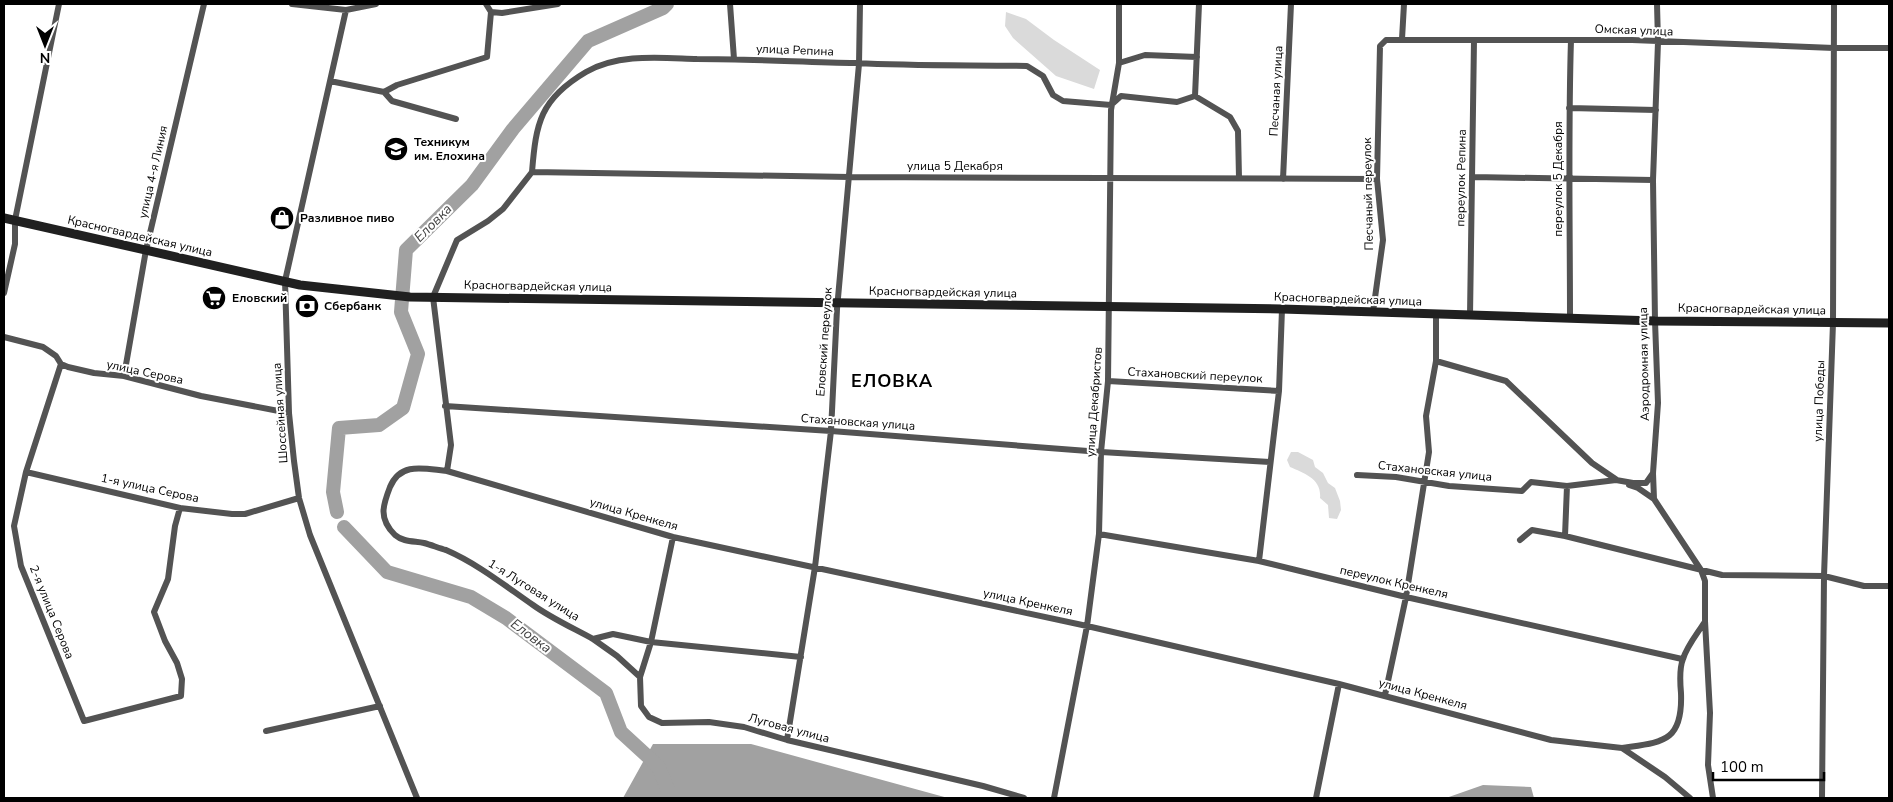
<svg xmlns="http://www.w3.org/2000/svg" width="1893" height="802" viewBox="0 0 1893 802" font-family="'Nunito Sans',sans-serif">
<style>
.green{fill:#dadada}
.water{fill:#a1a1a1}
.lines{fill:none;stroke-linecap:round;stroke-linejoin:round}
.river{stroke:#a1a1a1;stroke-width:14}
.street{stroke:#535353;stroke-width:6}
.secondary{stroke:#202020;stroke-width:9}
.labels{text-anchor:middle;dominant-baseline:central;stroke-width:4;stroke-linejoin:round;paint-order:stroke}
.street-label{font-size:12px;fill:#000;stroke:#fff}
.poi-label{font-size:12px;font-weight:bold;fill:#000;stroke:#fff;text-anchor:start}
.water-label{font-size:14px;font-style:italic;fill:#424242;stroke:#fff}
.district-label{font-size:18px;font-weight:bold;letter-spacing:1px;fill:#000;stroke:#fff}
</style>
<rect width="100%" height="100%" fill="#fff"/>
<path class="green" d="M1006,12L1026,19L1054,40L1100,70L1094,89L1056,76L1013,38L1005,26Z
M1291,452H1298L1313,460L1315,467L1323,473L1328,483L1335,488L1340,501L1341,510L1337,519L1329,518L1328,505L1320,498C1322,479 1304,473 1290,467L1287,460Z"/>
<path class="water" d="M653,744H751L948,798H623Z
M1483,785L1531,787L1534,798H1446Z"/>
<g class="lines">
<path class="river" d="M337,512L333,492L339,428L379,425L403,408L418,354L401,312L406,250L472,185L513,129L588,41L663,8L667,4
M344,527L387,572L471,597L506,618L606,693L621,732L658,766L668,790V798"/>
<path class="street" d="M292,4L346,10L376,4
M730,4L734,59
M1199,4L1195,96L1230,117L1238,131L1239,178
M1657,4L1658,42L1653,180L1655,321L1658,403L1653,473L1654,499L1701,570L1705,581V621L1710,713L1708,765L1713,798
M346,10L285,281L289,413L294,461L299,498L310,535L417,798
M491,12L502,13L558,4
M1402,39L1404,4
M1119,63L1145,55L1197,57
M330,81L384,92L392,101L456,119
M384,92L397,85L487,57L491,12L486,4
M1569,108L1656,110
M532,172L850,177L1377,179
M532,172C536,123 540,99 586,72C619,53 661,58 697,59C750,59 803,62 856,63C913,66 970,65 1027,66L1043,76L1053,95L1063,101L1111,105L1121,96L1177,102L1195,96
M1473,177L1653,180
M1283,179L1291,4
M4,293L15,244V220L59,4
M1373,312L1383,240L1377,179L1380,46L1386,40H1632L1834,48H1889
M1470,316L1474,40
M1570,319C1570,226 1568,133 1571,40
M4,337L43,347L56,356L61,364L68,367L94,373L124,376L201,396L289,413
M1436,361L1506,381L1592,463L1617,480
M61,364L26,472L14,526L21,566L84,721L181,696L182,679L177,663L165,641L154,612L168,579L175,526L180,508
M124,376L146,250L204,4
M1108,381L1279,391
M445,406L831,431L1101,452L1270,462
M447,471L451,445L433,297L457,240L488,221L503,209L532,172
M26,472L180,508L232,514H245L299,498
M1357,475L1396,477L1449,486L1522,491L1531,482L1567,486L1616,480L1633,483H1646L1653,473
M1629,485L1638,488L1654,499
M1099,534L1259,561L1406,597L1682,659
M1565,536L1567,486
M1520,540L1532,530L1565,536L1722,575L1824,576L1864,586H1889
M1259,561L1279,391L1282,309
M593,639L617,656L640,677L641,706L649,717L662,723L709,722L744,727L787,740L983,786L1024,798
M801,657L651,642L613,634L593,639C573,628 551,618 533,605C504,585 478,564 446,550C439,548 431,545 424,543C414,541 403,542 395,535C378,518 383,505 390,487C401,461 425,469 447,471L673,537L1087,626L1339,684L1551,740L1622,748L1665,777L1690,798
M640,677L651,642L673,537
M1385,695L1406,597L1429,452L1426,416L1436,361V314
M266,731L380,706
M787,740L815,567L831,431L837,309L859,64L860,4
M1622,748C1662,742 1683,743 1681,693C1680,682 1679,669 1683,659C1687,646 1697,634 1704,623
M1054,798L1087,626L1099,534L1101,452L1108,381L1111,110L1119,63V4
M1316,798L1339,684
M1822,798L1824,576L1833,323L1834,4"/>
<path class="secondary" d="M4,218L300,285L410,297L1282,309L1655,321L1889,323"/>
</g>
<defs>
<g id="university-disc" transform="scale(1.25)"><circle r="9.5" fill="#000" stroke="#fff"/><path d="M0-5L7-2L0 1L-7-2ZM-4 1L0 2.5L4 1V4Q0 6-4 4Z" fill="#fff"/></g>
<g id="shop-disc" transform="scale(1.25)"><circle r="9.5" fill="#000" stroke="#fff"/><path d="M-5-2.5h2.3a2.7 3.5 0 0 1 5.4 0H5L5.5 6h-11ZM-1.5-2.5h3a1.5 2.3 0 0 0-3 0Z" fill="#fff"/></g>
<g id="supermarket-disc" transform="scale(1.25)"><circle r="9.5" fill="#000" stroke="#fff"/><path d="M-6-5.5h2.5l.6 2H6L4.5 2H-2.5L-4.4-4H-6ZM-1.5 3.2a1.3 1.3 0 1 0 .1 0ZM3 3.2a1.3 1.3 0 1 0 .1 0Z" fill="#fff"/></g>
<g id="bank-disc" transform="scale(1.25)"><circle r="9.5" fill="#000" stroke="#fff"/><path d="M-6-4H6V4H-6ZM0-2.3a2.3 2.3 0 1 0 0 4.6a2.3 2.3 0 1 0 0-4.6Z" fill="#fff"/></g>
</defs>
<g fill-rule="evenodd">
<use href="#university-disc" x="396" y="149"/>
<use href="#shop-disc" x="282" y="218"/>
<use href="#supermarket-disc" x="214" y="298"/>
<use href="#bank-disc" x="307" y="306"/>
</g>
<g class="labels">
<g class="street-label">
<text transform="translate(1634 30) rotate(2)">Омская улица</text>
<text transform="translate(795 50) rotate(2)">улица Репина</text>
<text transform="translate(1276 91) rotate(-87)">Песчаная улица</text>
<text x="955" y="166">улица 5 Декабря</text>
<text transform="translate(153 172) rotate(-77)">улица 4-я Линия</text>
<text transform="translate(1461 178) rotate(-89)">переулок Репина</text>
<text transform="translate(1558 179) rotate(-90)">переулок 5 Декабря</text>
<text transform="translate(1368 194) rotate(-91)">Песчаный переулок</text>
<text transform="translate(140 236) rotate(13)">Красногвардейская улица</text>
<text transform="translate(538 286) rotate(1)">Красногвардейская улица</text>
<text transform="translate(943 292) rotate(1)">Красногвардейская улица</text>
<text transform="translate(1348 299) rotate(2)">Красногвардейская улица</text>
<text transform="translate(1752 309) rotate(1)">Красногвардейская улица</text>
<text transform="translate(824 342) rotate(-86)">Еловский переулок</text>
<text transform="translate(1644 364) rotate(-91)">Аэродромная улица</text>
<text transform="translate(145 372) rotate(12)">улица Серова</text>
<text transform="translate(1195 375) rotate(3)">Стахановский переулок</text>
<text transform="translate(1819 401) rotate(-88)">улица Победы</text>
<text transform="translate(1094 402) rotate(-86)">улица Декабристов</text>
<text transform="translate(280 413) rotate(-94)">Шоссейная улица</text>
<text transform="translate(858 422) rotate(4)">Стахановская улица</text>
<text transform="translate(1435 471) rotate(6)">Стахановская улица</text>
<text transform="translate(150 488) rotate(12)">1-я улица Серова</text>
<text transform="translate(634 514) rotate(16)">улица Кренкеля</text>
<text transform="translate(1394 582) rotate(13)">переулок Кренкеля</text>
<text transform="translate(534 590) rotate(32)">1-я Луговая улица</text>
<text transform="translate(1028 602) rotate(12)">улица Кренкеля</text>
<text transform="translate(52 612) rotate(68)">2-я улица Серова</text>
<text transform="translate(1423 694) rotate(15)">улица Кренкеля</text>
<text transform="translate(789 728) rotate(15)">Луговая улица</text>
</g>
<g class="poi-label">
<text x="414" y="142">Техникум<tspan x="414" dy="14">им. Елохина</tspan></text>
<text x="300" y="218">Разливное пиво</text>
<text x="232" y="298">Еловский</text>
<text x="324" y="306">Сбербанк</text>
</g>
<g class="water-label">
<text transform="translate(433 223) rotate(-45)">Еловка</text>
<text transform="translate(531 636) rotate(37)">Еловка</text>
</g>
<g class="district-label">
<text x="892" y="381">ЕЛОВКА</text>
</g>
</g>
<rect width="1893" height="802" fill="none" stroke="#000000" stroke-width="10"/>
<g transform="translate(45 45) rotate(180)" stroke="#ffffff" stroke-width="4" paint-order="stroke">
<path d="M0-4L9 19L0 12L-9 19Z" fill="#000000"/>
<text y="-8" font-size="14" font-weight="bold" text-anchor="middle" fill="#000000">N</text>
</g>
<path d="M1713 772v8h111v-8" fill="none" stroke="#000000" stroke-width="2.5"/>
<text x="1720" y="772" font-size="15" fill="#000000" stroke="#ffffff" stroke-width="4" paint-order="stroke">100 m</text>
</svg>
